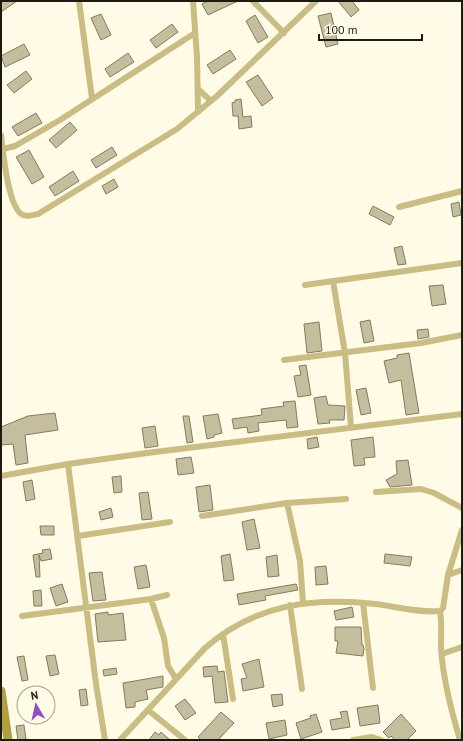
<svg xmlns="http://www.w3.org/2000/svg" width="463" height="741" viewBox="0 0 463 741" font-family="'PT Sans',sans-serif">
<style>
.building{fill:#c4be9e;stroke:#827c5e}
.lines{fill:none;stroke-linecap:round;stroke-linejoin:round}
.street{stroke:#c9bd84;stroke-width:6}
.secondary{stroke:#b19e40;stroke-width:9}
</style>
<rect width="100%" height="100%" fill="#fffbe7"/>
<path class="building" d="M1,1H17L1,12Z
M208,1H238L208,15L202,4Z
M338,1H352L359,10L351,17Z
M331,13L338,44L326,47L318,16Z
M101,14L111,35L101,40L91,18Z
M255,15L268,37L258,43L246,21Z
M172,24L178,32L156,48L150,40Z
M24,44L30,55L5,67L1,56Z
M230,50L236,59L213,74L207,65Z
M128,53L134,62L110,77L105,69Z
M26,71L32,79L14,93L7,85Z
M258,75L273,98L262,106L246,82Z
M241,99L243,117L251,116L252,127L239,129L238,116H233L232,103L235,102V100Z
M36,113L42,123L18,136L12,127Z
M70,122L77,130L56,148L49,140Z
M112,147L117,155L96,168L91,160Z
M29,150L44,177L32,184L16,157Z
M73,171L79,181L55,196L49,187Z
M114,179L118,187L106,194L102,186Z
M459,202L461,215L453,217L451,204Z
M373,206L394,217L390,225L369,214Z
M402,246L406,264L398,265L394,248Z
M443,285L446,304L432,306L429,286Z
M370,320L374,341L364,343L360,322Z
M319,322L322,351L307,353L304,324Z
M428,329L429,337L418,339L417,330Z
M409,353L419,413L406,415L401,380L389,383L384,361L397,358V355Z
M306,365L311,395L298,397L294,376L301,375L299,366Z
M366,388L371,413L361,415L356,390Z
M326,396L328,405L345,406L344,420H329L330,423L318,424L314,398Z
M295,401L298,427L287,428L286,420L258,423L259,431L248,433L247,427L234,429L232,419L262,415L261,409L284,406L283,402Z
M55,413L58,430L25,435L28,463L16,465L13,444L1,445V427L28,416Z
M218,414L222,433L214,435V437L207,439L203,416Z
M183,416H189L193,442L187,443Z
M155,426L158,446L145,448L142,428Z
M317,437L319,447L308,449L307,439Z
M373,437L375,457L364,458L365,465L354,466L351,440Z
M191,457L194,473L178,475L176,459Z
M408,460L412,485L390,487L386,480L397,474L396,461Z
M121,476L122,492L114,493L112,477Z
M32,480L35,499L26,501L23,482Z
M210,485L213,510L199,512L196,487Z
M148,492L152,519L142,520L139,493Z
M111,508L113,517L101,520L99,512Z
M254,519L260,548L247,550L242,522Z
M40,526H54V535H41Z
M50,549L52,559L41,561L39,555L40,577H36L33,555L43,553L42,550Z
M230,554L234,580L224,581L221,556Z
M385,554L412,557L410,566L384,563Z
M277,555L279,576L268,577L266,557Z
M146,565L150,587L138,589L134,567Z
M326,566L328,584L316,585L315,567Z
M102,572L106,600L93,601L89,573Z
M62,584L68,602L56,606L50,588Z
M296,584L298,590L265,596L266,600L239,605L237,594Z
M41,590L42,606H34L33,591Z
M352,607L354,617L336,620L334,611Z
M108,612V615L123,613L126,640L98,642L95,614Z
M335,627H361L362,645H363L364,649L363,656L336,653L338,641H335Z
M55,655L59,674L50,676L46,656Z
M24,656L28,680L22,681L17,657Z
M259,659L264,687L243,691L241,679L247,678L242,664Z
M217,666L218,672L224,671L228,702L215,703L212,676L204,677L203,667Z
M116,668L117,674L104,676L103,670Z
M163,676V687L146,690L148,699L135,702V707L126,708L123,683Z
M86,689L88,705L81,706L79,690Z
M282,694L283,705L273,707L271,695Z
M185,699L196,713L185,720L175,706Z
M378,705L380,723L360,726L357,708Z
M347,711L350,727L332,730L330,720L342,718L340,712Z
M221,712L234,723L218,740H201L198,737Z
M316,714L322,732L301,739L296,723L311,718L310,716Z
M401,714L416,731L407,740H395L391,736L389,738L383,732Z
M285,720L287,735L269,739L266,723Z
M24,725L26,739L18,740L16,726Z
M155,732L159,735L161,732L170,740H149Z"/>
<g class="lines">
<path class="street" d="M79,1L92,98
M193,1L197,57L198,112
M253,1L284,33
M198,89L211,101
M1,135C3,151 8,209 23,215C28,217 33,215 38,214L177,129L217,96L316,1
M3,149L15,146L60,120L195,33
M399,207L462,191
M333,281L345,353L351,427
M305,285L462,263
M284,360L421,343L462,335
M68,464L96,684L105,740
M1,476L68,464L147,453L462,414
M376,492L421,489L434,493L462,508
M202,516L287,503
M78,536L170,522
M448,575L462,570
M151,599L164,638L168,666L176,679
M303,603L300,561L287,503L346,499
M363,603L373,688
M290,605L302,689
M440,611C442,624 441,636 441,648C443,680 451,710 460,740
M22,616L151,599L167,595
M223,634L233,699
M442,654L462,647
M148,710L185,740
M120,740L205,648C255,604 313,597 376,604C397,607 419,613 440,611L443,608L448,575L462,530
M353,740L372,737L381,740"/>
<path class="secondary" d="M1,691L8,740"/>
</g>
<rect width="463" height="741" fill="none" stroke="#1d1b0f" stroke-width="4"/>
<g transform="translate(36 705) rotate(351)"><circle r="19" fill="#fffbe7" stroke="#a5a191"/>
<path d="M0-3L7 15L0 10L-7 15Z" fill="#924fc4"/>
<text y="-6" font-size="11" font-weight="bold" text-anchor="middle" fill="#1d1b0f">N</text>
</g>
<path d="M319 34v6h103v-6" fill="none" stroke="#1d1b0f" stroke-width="2"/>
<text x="325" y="34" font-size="12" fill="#1d1b0f" stroke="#fffbe7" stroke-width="3" paint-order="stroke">100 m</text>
</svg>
